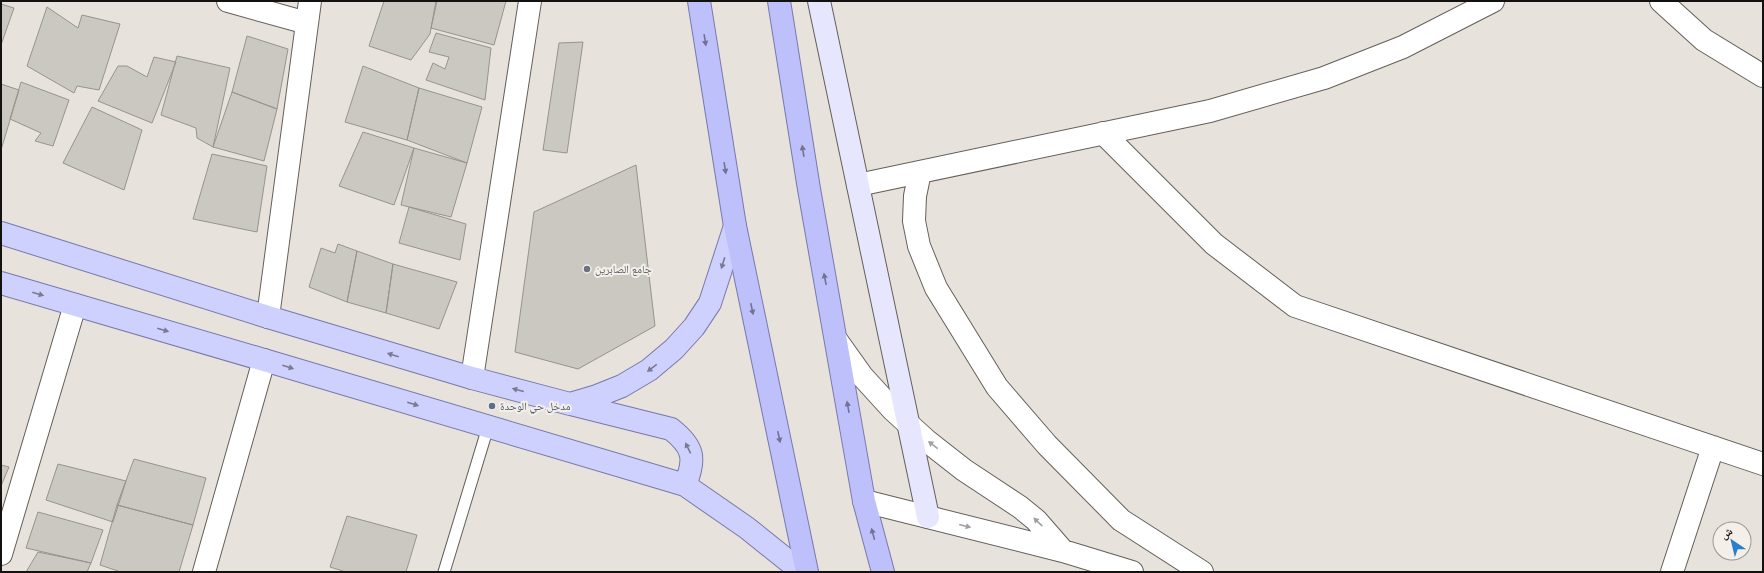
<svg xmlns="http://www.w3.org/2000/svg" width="1764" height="573" viewBox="0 0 1764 573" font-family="Figtree,'Noto Naskh Arabic',sans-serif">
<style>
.building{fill:#cbc7c1;stroke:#97938d}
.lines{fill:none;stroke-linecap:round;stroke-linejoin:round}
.service-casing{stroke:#645f5a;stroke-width:13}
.minor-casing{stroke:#645f5a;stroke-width:24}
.secondary-casing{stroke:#645f5a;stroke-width:24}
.primary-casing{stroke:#7779a9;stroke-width:24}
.trunk-casing{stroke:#7779a9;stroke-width:24}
.service{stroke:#fff;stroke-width:11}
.minor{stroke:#fff;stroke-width:22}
.secondary{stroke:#e6e7fe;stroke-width:22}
.primary{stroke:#ced0fd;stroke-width:22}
.trunk{stroke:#bec0fc;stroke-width:22}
.oneway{fill:#727292}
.oneway2{fill:#7a7a93}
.oneway3{fill:#a1a0a0}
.worship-dot{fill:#6b7280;stroke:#f5efe9;stroke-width:1.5}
.service-dot{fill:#5c6f8a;stroke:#f5efe9;stroke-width:1.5}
.labels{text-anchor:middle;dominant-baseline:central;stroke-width:4;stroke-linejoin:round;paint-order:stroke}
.worship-label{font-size:11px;fill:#5b616d;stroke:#f5efe9;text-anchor:start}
.service-label{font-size:11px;fill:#4e5e75;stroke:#f5efe9;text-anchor:start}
</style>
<rect width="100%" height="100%" fill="#e8e2dc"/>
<path class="building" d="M384,1H436L430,34L411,60L369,46Z
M437,1H506L494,45L431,28Z
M1,4L14,8L1,45Z
M47,7L78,28L82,15L120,24L99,90L77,86L74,93L27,66Z
M436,33L491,48L485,100L426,80L433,63L445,69L449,57L429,52Z
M247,36L288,49L277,109L232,92Z
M583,42L567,153L543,150L559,43Z
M177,56L230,68L213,147L197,138L196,128L161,115Z
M154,57L176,62L152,123L98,101L118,66H127L147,77Z
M363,66L419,88L407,140L345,122Z
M21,82L69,100L53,146L35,141L41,133L10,119Z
M1,84L19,90L1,150Z
M419,88L482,107L467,163L407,140Z
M232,92L277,109L264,161L213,147Z
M92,107L142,130L124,190L63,163Z
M363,132L414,148L394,205L339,186Z
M414,148L467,163L451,217L401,205Z
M212,154L267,166L257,232L193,219Z
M636,165L655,326L578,369L515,352L534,212Z
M409,207L466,224L460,260L399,243Z
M338,244L357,251L347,302L309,287L321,248L335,253Z
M357,251L393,264L386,313L347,302Z
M393,264L457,282L439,329L386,313Z
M134,459L206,478L193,525L117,505Z
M58,464L126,481L113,522L46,500Z
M1,465L9,467L1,486Z
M117,505L193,525L179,572H121L100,565Z
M38,512L103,530L91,563L26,548Z
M347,516L417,535L406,572H346L330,567Z
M38,552L91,563L87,572H26Z"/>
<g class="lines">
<g class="service-casing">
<path id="service" d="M444,572L488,427"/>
</g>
<g class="minor-casing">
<path id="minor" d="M228,1L307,23
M1661,1L1704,40L1763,76
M1103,133L1214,244L1295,306L1763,464
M920,172L915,196L914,221L919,246L936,288L997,387L1047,445L1121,520L1202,572
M858,185L1210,111L1324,78L1403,47L1493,1
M268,317L310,1
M837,341L862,376L893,410L927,441L964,470L1020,507L1036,520L1063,551
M472,378L530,1
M864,501L1063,551L1132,572
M1,554L75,305
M204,572L264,360
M1672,572L1713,447"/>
</g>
<g class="secondary-casing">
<path id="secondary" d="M819,1L928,517"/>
</g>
<g class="primary-casing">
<path id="primary" d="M1,233L268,317L472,378L570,404L597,396L622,386L649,370L674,349L694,327L710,303L735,226
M1,283L264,360L685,485L747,528L802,572
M571,404L671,429C694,447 696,459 685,485"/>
</g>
<g class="trunk-casing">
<path id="trunk" d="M699,1L735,226L807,572
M779,1L809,189L864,501L883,572"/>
</g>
<use href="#service" class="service"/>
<use href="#minor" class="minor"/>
<use href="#secondary" class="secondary"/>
<use href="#primary" class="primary"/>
<use href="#trunk" class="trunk"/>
</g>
<defs><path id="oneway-solid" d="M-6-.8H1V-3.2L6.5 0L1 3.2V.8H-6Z"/></defs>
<g class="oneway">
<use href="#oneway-solid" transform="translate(705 40) rotate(81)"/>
<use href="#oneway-solid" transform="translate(803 151) rotate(-99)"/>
<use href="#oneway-solid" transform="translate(725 168) rotate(81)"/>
<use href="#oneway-solid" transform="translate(825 279) rotate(-101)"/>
<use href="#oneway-solid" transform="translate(752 309) rotate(78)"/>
<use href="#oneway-solid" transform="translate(848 407) rotate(-100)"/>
<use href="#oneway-solid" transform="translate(779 437) rotate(78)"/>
<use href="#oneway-solid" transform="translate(873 534) rotate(-105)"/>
</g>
<g class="oneway2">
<use href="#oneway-solid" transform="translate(723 263) rotate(107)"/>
<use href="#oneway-solid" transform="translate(38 294) rotate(16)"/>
<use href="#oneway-solid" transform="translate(163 330) rotate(16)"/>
<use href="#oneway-solid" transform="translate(393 355) rotate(-163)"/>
<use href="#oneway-solid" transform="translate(288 367) rotate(17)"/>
<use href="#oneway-solid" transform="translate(652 368) rotate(142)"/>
<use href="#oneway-solid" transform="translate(518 390) rotate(-165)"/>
<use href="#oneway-solid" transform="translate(413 404) rotate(17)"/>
<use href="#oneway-solid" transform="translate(688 448) rotate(-116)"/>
</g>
<g class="oneway3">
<use href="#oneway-solid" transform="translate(933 445) rotate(-142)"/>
<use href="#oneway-solid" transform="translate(1038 522) rotate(-137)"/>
<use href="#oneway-solid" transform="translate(965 526) rotate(14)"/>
</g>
<circle class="worship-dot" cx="587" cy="269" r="4"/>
<circle class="service-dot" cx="492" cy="406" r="4"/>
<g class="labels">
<g class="worship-label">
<text x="595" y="269">جامع الصابرين</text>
</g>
<g class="service-label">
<text x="500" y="406">مدخل حي الوحدة</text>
</g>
</g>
<rect width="1764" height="573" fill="none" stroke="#141211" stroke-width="4"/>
<g transform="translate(1732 541) rotate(325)"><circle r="19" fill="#f5efe9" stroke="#9b9793"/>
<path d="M0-3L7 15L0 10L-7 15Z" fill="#277fcd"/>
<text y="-6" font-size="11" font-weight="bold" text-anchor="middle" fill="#141211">ش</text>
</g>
</svg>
